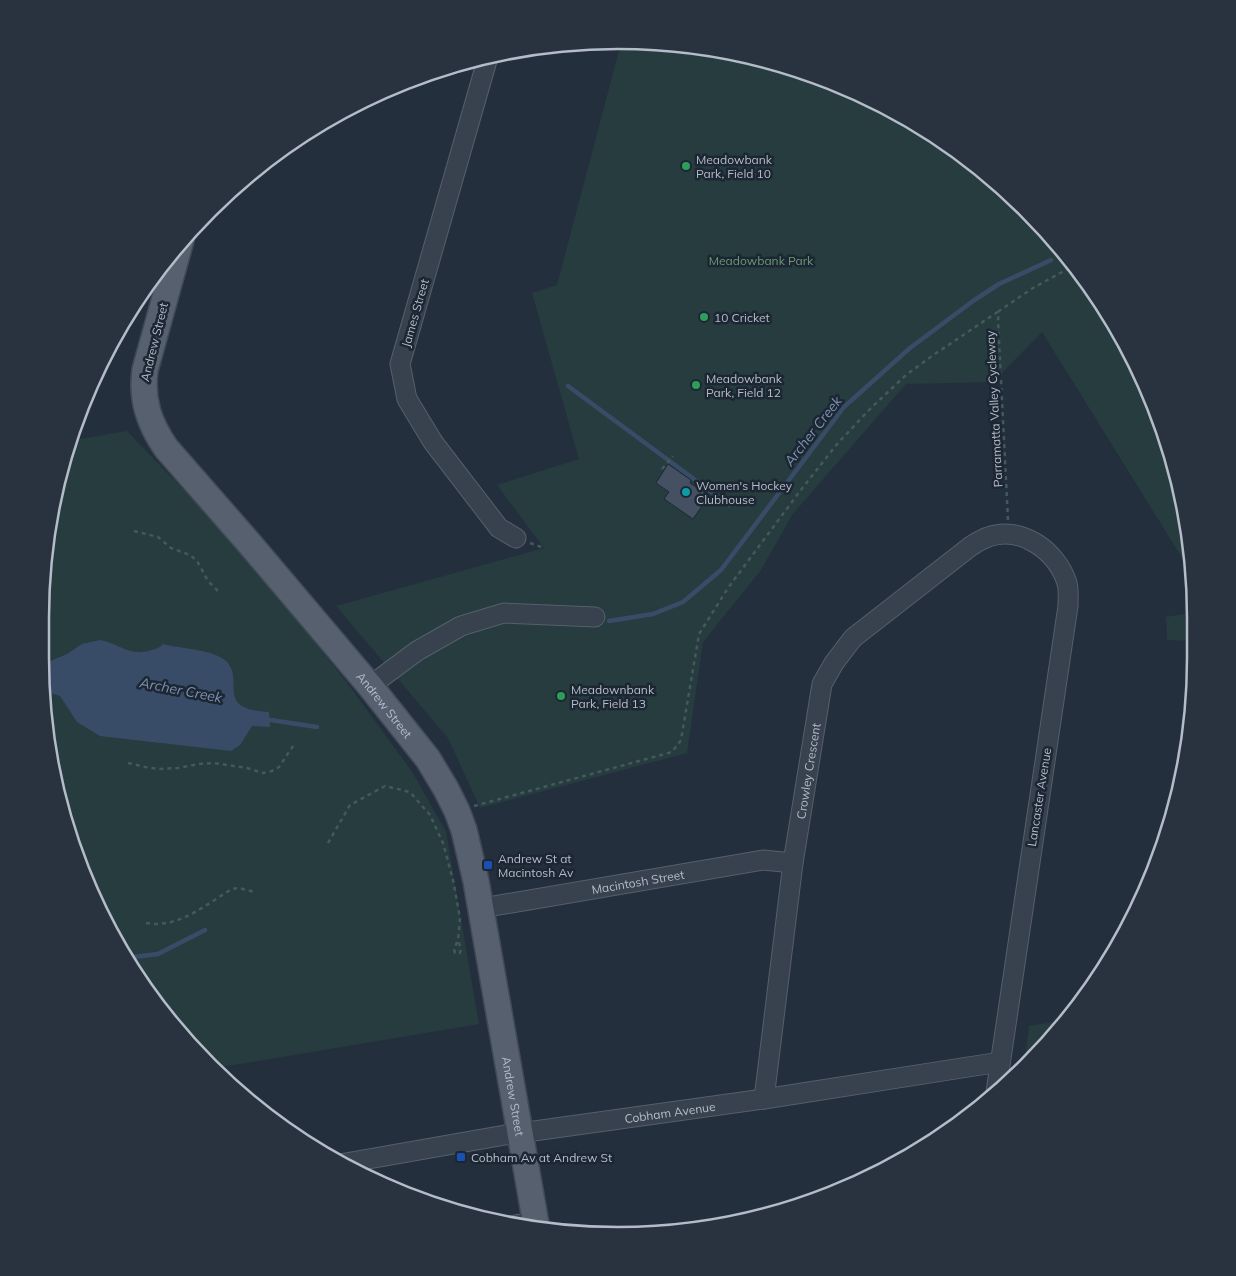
<svg xmlns="http://www.w3.org/2000/svg" width="1236" height="1276" viewBox="0 0 1236 1276" font-family="Mulish,sans-serif">
<style>
.green{fill:#263c3f}
.water{fill:#394c67}
.lines{fill:none;stroke-linecap:round;stroke-linejoin:round}
.stream{stroke:#394c67;stroke-width:4.5}
.building{fill:#455162;stroke:#1f2835}
.minor-casing{stroke:#565f6c;stroke-width:21}
.major-casing{stroke:#414a57;stroke-width:28}
.path{stroke:#44595c;stroke-width:2.5;stroke-dasharray:4 4;stroke-linecap:butt}
.minor{stroke:#38414e;stroke-width:19}
.major{stroke:#56606e;stroke-width:25}
.leisure-dot{fill:#2e9e5b;stroke:#1d2633;stroke-width:2}
.culture-dot{fill:#0f9aa8;stroke:#1d2633;stroke-width:2}
.transit-dot{fill:#1a4fb4;stroke:#1d2633;stroke-width:2}
.labels{text-anchor:middle;dominant-baseline:central;stroke-width:5;stroke-linejoin:round;paint-order:stroke}
.poi-label{font-size:12px;fill:#b4bcc9;stroke:#1d2633;text-anchor:start}
.park-label{font-size:12px;fill:#6b9a76;stroke:#1d2633}
.street-label{font-size:12px;fill:#b4bcc9;stroke:#1d2633}
.water-label{font-size:14px;font-style:italic;fill:#7c92b1;stroke:#1d2633}
.rim{fill:none;stroke:#b4bcc9;stroke-width:2.5}
</style>
<rect width="100%" height="100%" fill="#242f3e"/>
<path class="green" d="M621,43L693,45L804,71L907,117L999,183L1076,266L1136,362L1176,468L1194,577L1042,332L993,382L906,384L792,515L761,570L703,642L687,753L480,808L448,738L336,606L544,548L497,485L579,459L532,293L557,285Z
M127,431L236,544L345,680L413,773L446,832L479,1024L216,1068L138,979L84,879L51,771L40,658L45,542L69,441Z
M1194,612L1193,641L1167,640L1166,617Z
M1066,1020L1053,1039L1024,1066L1029,1026Z"/>
<path class="water" d="M100,640C119,643 127,656 149,651C155,649 158,649 163,644C181,649 213,649 226,661C246,681 213,709 269,712L270,727L252,726L240,745L231,751L100,736L77,722L60,696L43,690L41,665L67,654L82,644Z"/>
<g class="lines">
<path class="stream" d="M568,386L729,505
M609,621L653,614L683,602L721,570L844,407L910,348L973,301L999,284L1051,260
M264,719L317,727
M126,958L158,954L205,930"/>
</g>
<path class="building" d="M668,464L691,480L690,483L709,496L693,519L664,499L669,492L656,483Z"/>
<g class="lines">
<g class="minor-casing">
<g id="minor">
<path d="M488,57L400,364L407,399L433,442L499,528L516,538"/>
<path d="M370,686L417,651L461,626L474,622L504,613L595,617"/>
<path id="s1" d="M482,908L763,860L793,863"/>
<path id="s2" d="M764,1099L793,863L822,684L834,663L853,638L971,546C976,543 982,539 988,537C1021,525 1057,551 1067,583C1069,590 1068,599 1068,606L996,1092"/>
<path id="s3" d="M340,1164L505,1135L764,1099L1000,1062"/>
<path d="M516,1225L536,1222"/>
</g>
</g>
<g class="major-casing">
<g id="major">
<path id="s4" d="M181,240L145,370C141,400 149,423 166,448L249,543L370,686L428,759L446,789L457,811L464,830L476,881L537,1230"/>
</g>
</g>
<path class="path" d="M662,469L673,456
M703,492L710,483
M1008,520L998,320L999,311L1033,288L1075,265
M134,531L158,537L171,548L190,555L197,561L208,581L220,593
M530,543L544,548
M128,763L145,767L159,769L178,768L199,764L214,763L247,768L263,773L272,771L279,767L293,746
M474,806L672,752L681,740L699,634L728,588L800,491L838,443L870,409L906,375L932,356L999,311
M328,843L350,805L385,786L410,792L430,815L443,843L453,880L460,918L458,940L454,949L455,953H460L461,949L458,940
M146,923C178,929 205,905 232,889L239,888L255,892"/>
<use href="#minor" class="minor"/>
<use href="#major" class="major"/>
</g>
<g class="leisure-dot">
<circle cx="686" cy="166" r="5"/>
<circle cx="704" cy="317" r="5"/>
<circle cx="696" cy="385" r="5"/>
<circle cx="561" cy="696" r="5"/>
</g>
<circle class="culture-dot" cx="686" cy="492" r="5"/>
<g class="transit-dot">
<rect x="483" y="860" width="10" height="10" rx="2.5"/>
<rect x="456" y="1152" width="10" height="10" rx="2.5"/>
</g>
<g class="labels">
<g class="poi-label">
<text x="696" y="159">Meadowbank<tspan x="696" dy="14">Park, Field 10</tspan></text>
<text x="714" y="317">10 Cricket</text>
<text x="706" y="378">Meadowbank<tspan x="706" dy="14">Park, Field 12</tspan></text>
<text x="696" y="485">Women's Hockey<tspan x="696" dy="14">Clubhouse</tspan></text>
<text x="571" y="689">Meadownbank<tspan x="571" dy="14">Park, Field 13</tspan></text>
<text x="498" y="858">Andrew St at<tspan x="498" dy="14">Macintosh Av</tspan></text>
<text x="471" y="1157">Cobham Av at Andrew St</text>
</g>
<g class="park-label">
<text x="761" y="260">Meadowbank Park</text>
</g>
<g class="street-label">
<text transform="translate(415 313) rotate(-74)">James Street</text>
<text transform="translate(154 342) rotate(-76)">Andrew Street</text>
<text transform="translate(994 409) rotate(-93)">Parramatta Valley Cycleway</text>
<text stroke="none"><textPath href="#s4" startOffset="555">Andrew Street</textPath></text>
<text stroke="none"><textPath href="#s2" startOffset="331">Crowley Crescent</textPath></text>
<text transform="translate(1039 797) rotate(-81)">Lancaster Avenue</text>
<text stroke="none"><textPath href="#s1" startOffset="158">Macintosh Street</textPath></text>
<text stroke="none"><textPath href="#s4" startOffset="975">Andrew Street</textPath></text>
<text stroke="none"><textPath href="#s3" startOffset="334">Cobham Avenue</textPath></text>
</g>
<g class="water-label">
<text transform="translate(813 431) rotate(-52)">Archer Creek</text>
<text transform="translate(181 690) rotate(11)">Archer Creek</text>
</g>
</g>
<path d="M0 0H1236V1276H0ZM618 49H618A569 569 0 0 1 1187 618V658A569 569 0 0 1 618 1227H618A569 569 0 0 1 49 658V618A569 569 0 0 1 618 49Z" fill="#29323f" fill-rule="evenodd"/>
<path class="rim" d="M618 49H618A569 569 0 0 1 1187 618V658A569 569 0 0 1 618 1227H618A569 569 0 0 1 49 658V618A569 569 0 0 1 618 49Z"/>
</svg>
